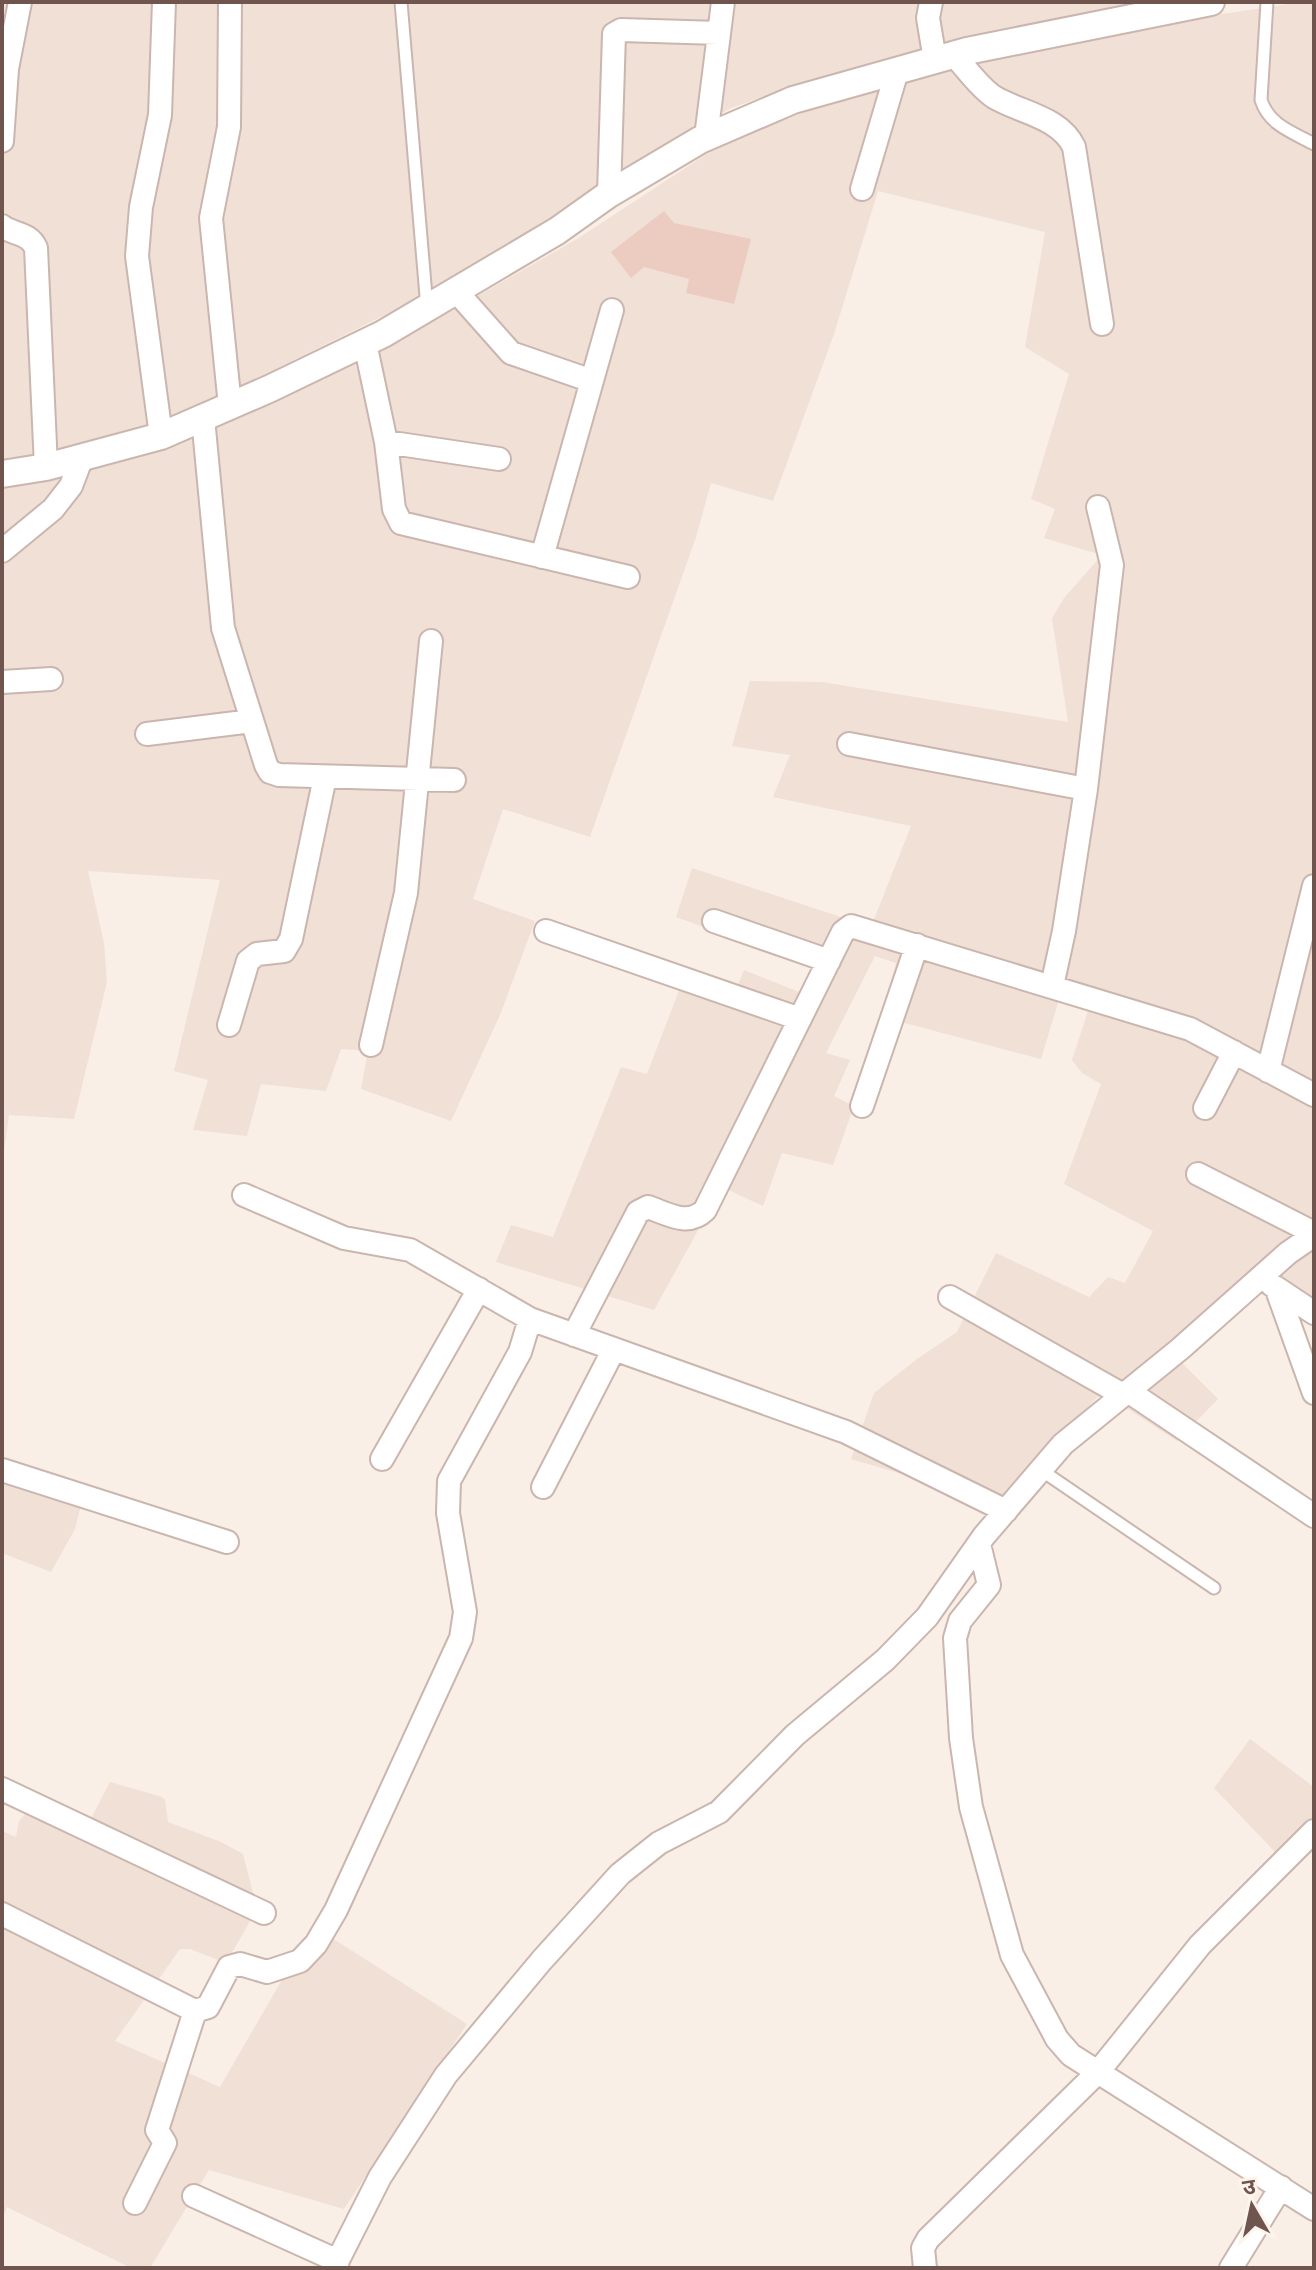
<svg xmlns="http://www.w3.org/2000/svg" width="1316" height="2270" viewBox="0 0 1316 2270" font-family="Figtree,'Noto Sans Devanagari',sans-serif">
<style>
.residential{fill:#f0e0d6}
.building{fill:#ecccc1}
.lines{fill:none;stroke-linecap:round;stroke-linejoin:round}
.service-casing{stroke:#cab6ae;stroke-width:15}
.minor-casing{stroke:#cab6ae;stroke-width:26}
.tertiary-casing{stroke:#cab6ae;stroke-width:30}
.service{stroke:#fff;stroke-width:11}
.minor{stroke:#fff;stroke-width:22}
.tertiary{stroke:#fff;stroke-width:26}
</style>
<rect width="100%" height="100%" fill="#f9efe6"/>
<path class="residential" d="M2,2H1147L1018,28L809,81L731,108L659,149L443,286L215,399L95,447L2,463Z
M1301,2H1314V1302L1258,1266L1168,1349L1218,1399L1177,1441L1102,1392L1000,1503L851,1459L874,1393L917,1359L957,1332L996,1253L1089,1297L1108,1277L1125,1283L1153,1231L1064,1184L1101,1084L1082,1073L1072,1060L1091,1002L1061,993L1041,1059L882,1017L896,963L875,956L826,1053L850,1060L834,1096L854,1106L833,1165L782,1153L763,1206L722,1187L654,1310L496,1262L511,1225L553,1237L621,1067L647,1074L683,980L733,997L744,970L812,997L823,970L676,917L692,868L871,927L911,826L773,797L790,755L732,746L750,681L822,682L1068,722L1052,618L1064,598L1102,555L1044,538L1055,509L1031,499L1069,374L1025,347L1045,232L878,191L834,334L773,501L711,483L696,537L590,837L503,809L473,899L535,921L500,1015L451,1121L361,1089L368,1051L341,1049L326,1091L261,1084L247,1136L193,1130L208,1080L174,1071L220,880L88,871L104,943L107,982L74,1119L9,1115L2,1165V486L132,459L392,345L577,239L725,142L837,100L1043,41Z
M2,1465L84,1493L75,1529L51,1572L2,1553Z
M1250,1739L1314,1787V1816L1277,1854L1214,1788Z
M110,1782L162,1797L165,1800L168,1822L221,1842L243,1854L257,1909L226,1963L190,1949H180L115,2041L220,2087L313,1926L467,2024L344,2209L209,2170L150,2268H131L7,2207L2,2220V1831L16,1837L19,1821L27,1812L86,1828Z"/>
<path class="building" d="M664,211L674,223L751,239L734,304L686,293L689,279L644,267L631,278L611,252Z"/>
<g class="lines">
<g class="service-casing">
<path id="service" d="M401,2L427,308
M1267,2L1261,100C1269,125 1292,132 1314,144
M1041,1470L1214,1588"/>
</g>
<g class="minor-casing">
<path id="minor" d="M931,2L928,18L935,60
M954,55C966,68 979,87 994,97C1021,113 1060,117 1074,147L1102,324
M706,137L723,2
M2,141L7,69L20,2
M862,189L897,71
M609,194L614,34L621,30L719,33
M2,226C13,235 29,232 36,248L46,467
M456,291L511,353L592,381
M365,343L386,442L394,509L401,523L628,577
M230,406L211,218L229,127L230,2
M203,418L223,628L266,765L270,772L279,775L454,780
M161,436L137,256L141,207L160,115L164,2
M386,442L499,459
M2,551L53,509L71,486L82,457
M542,557L612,310
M2,682L51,679
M147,734L252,721
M849,744L1086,789
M714,921L829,961
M546,931L800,1019
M1052,986L1064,931L1086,789L1112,565L1098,507
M229,1025L248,961L257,954L284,951L291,939L325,777
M371,1045L406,893L431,641
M1268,1071L1314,886
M862,1106L917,945
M1205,1108L1234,1052
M1198,1174L1314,1233
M244,1195L344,1238L410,1250L530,1319L846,1432L1006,1511
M1272,1285L1314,1313
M1277,1290L1314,1393
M950,1297L1123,1395
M574,1335L638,1212L648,1207C668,1214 688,1227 705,1210L843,932L851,926L1190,1029L1314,1095
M1128,1391L1314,1516
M382,1459L479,1289
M2,1470L227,1542
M543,1487L614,1349
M979,1544L989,1585L960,1621L955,1638L961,1738L971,1807L1012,1955L1057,2039L1071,2055L1314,2209
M2,1789L264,1913
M2,1914L195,2011L208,2007L229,1967L240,1964L267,1972L300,1961L316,1944L336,1910L461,1638L465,1612L448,1513L449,1481L520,1352L530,1319
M194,2196L338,2261
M135,2203L165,2143L157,2130L195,2011
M334,2268L380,2177L446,2075L542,1960L620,1874L659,1843L719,1812L795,1735L885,1660L927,1617L984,1536L1063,1444L1180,1349L1288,1253L1314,1235
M925,2268L923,2248L928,2239L1098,2072L1200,1945L1314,1831
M1231,2268L1281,2187"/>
</g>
<g class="tertiary-casing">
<path id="tertiary" d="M2,474L46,467L161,436L269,389L383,334L557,231L609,194L700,140L793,100L967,51L1211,2"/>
</g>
<use href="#service" class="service"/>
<use href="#minor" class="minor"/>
<use href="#tertiary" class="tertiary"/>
</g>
<rect width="1316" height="2270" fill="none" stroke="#70554e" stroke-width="8"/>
<g transform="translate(1252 2206) rotate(351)" stroke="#fdf4ec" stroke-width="6" paint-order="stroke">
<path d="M0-6L14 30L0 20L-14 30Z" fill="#70554e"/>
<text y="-12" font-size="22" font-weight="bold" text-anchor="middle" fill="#70554e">उ</text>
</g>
</svg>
